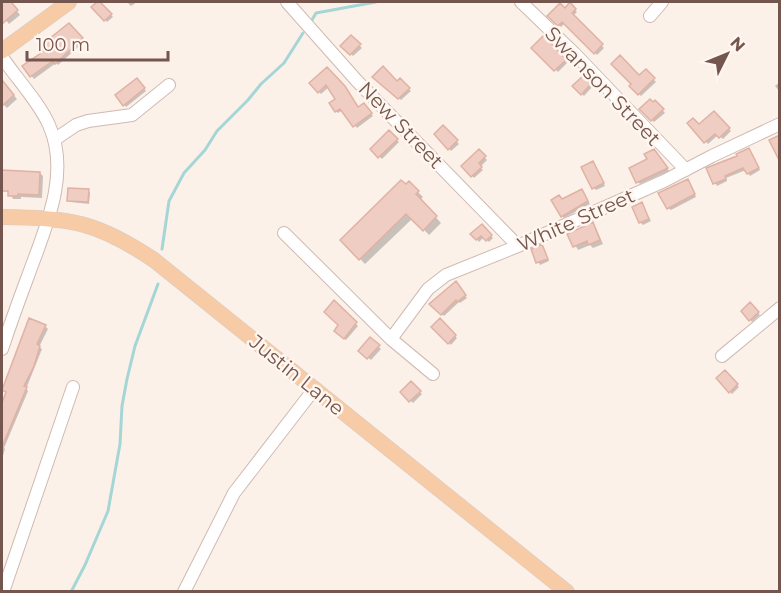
<svg xmlns="http://www.w3.org/2000/svg" width="781" height="593" viewBox="0 0 781 593" font-family="Montserrat,sans-serif">
<style>
.shadow{fill:#0003}
.lines{fill:none;stroke-linecap:round;stroke-linejoin:round}
.stream{stroke:#a5d6d6;stroke-width:3}
.building{fill:#efcdc2;stroke:#e1b1a3;stroke-width:1.5}
.minor-casing{stroke:#cfbab2;stroke-width:14}
.major-casing{stroke:#d6ccca;stroke-width:16}
.minor{stroke:#fff;stroke-width:12}
.major{stroke:#f6cba6;stroke-width:15}
.labels{text-anchor:middle;dominant-baseline:central;stroke-width:5;stroke-linejoin:round;paint-order:stroke}
.street-label{font-size:20px;fill:#75564e;stroke:#fef6ef}
</style>
<rect width="100%" height="100%" fill="#fbf1e9"/>
<path class="shadow" d="M2,2H10L20,15L9,24L2,15Z
M99,2L113,17L107,22L93,7Z
M127,2H137L131,6Z
M570,4L577,12L573,16L604,48L597,55L565,23L561,27L550,16L565,10Z
M69,25L84,42L58,65L56,63L34,79L24,67L46,51Z
M351,37L362,48L353,56L343,46Z
M533,48L552,49L567,63L558,72Z
M327,69L359,109L366,107L373,116L357,128L343,110L338,113L336,111L337,99L329,87L321,94L311,83Z
M646,71L656,82L641,96L631,86Z
M375,77L397,83L400,80L411,91L401,100Z
M583,78L592,87L584,96L574,86Z
M137,80L146,91L126,107L117,95Z
M2,81L17,99L7,108L2,103Z
M780,82V92L775,86Z
M655,102L665,113L654,122L641,109Z
M714,113L731,131L723,139L718,135L708,144L689,123L699,126Z
M443,127L459,144L451,151L436,134Z
M389,132L399,142L382,159L372,149Z
M749,150L760,170L750,176L746,170L726,178L727,181L717,186L708,169L739,157Z
M479,151L487,160L480,167L483,170L474,178L463,166Z
M656,153L669,171L640,184L638,182L649,160Z
M595,165L605,186L596,190L594,188Z
M40,173L43,176L42,198L21,197V199H13L10,193L3,190Z
M690,183L696,197L671,210L668,208Z
M406,186L414,188L423,197L420,200L441,223L429,235L413,218L365,264L342,240Z
M88,190L90,193L89,204L71,202L69,200Z
M584,193L590,204L564,218L562,216V201Z
M642,204L651,221L643,225L640,222Z
M592,224L596,228L603,244L593,248L590,245L578,250L569,234Z
M482,226L493,238L489,242L484,237L479,242L472,234Z
M542,246L549,261L540,265L533,250Z
M458,286L467,298L460,303L459,302L444,316L432,304Z
M334,303L358,326L346,340L336,330L340,325Z
M750,304L760,315L752,322L743,311Z
M440,320L457,338L451,345L433,327Z
M45,326L48,329L39,347L42,349L26,389L28,391L4,448L5,449L2,459V407L8,393L3,390Z
M371,340L381,349L371,360L360,351Z
M725,372L739,387L732,394L718,378Z
M411,383L422,394L413,403L402,392Z"/>
<g class="lines">
<path class="stream" d="M312,20L316,13L376,2
M162,249L169,201L184,173L205,150L217,131L248,100L261,84L284,63L303,33
M71,592L85,565L108,511L120,444L122,406L127,379L135,346L158,284"/>
</g>
<path class="building" d="M2,2H11L18,10L2,24Z
M97,2H100L112,14L104,21L91,7Z
M570,2L576,9L572,13L603,44L594,54L562,22L558,26L547,16L560,3L565,8Z
M69,23L83,38L55,64L53,61L30,77L22,66L44,51L40,46Z
M351,35L361,44L350,55L340,46Z
M544,35L566,60L554,71L531,48Z
M620,55L639,75L646,69L655,78L638,95L629,86L631,84L611,64Z
M383,66L397,81L400,78L410,88L398,99L372,77Z
M327,67L345,86L358,107L364,103L372,113L353,127L340,109L335,112L329,103L335,99L326,85L318,93L309,83Z
M583,76L591,84L581,95L572,86Z
M137,78L145,88L123,106L115,95Z
M2,80L14,95L2,106Z
M650,99L653,102L655,100L664,109L651,121L639,109Z
M714,111L730,128L719,138L715,134L704,143L687,123L693,118L699,124Z
M443,125L458,140L448,150L434,134Z
M389,130L398,139L378,158L370,149Z
M780,135V162L769,140Z
M749,148L759,168L747,174L743,168L725,176L726,179L713,184L706,168L737,156L736,154Z
M479,149L486,156L479,163L482,167L471,177L461,166Z
M654,149L668,168L636,183L629,168L647,159L644,154Z
M593,161L604,183L592,189L581,167Z
M2,170L40,172L39,195L18,194V196H8V191H2Z
M688,179L695,194L667,209L658,193Z
M401,180L406,184L409,181L419,191L416,194L437,216L423,231L406,214L359,260L340,240Z
M68,188L89,189L88,202L67,201Z
M582,189L588,201L561,217L551,200L559,195L562,199Z
M642,202L649,219L639,223L632,207Z
M593,222L600,240L588,245L587,241L573,247L567,234Z
M482,224L492,235L486,241L481,236L476,240L470,234Z
M542,244L548,259L536,263L531,249Z
M456,281L466,295L457,302L456,300L441,315L429,304Z
M334,300L357,322L344,339L334,331L338,325L324,312Z
M750,302L759,312L749,321L741,311Z
M29,318L46,325L37,344L40,346L34,366L24,386L27,387L2,447V403L6,392L2,390Z
M440,318L456,335L448,344L431,327Z
M370,337L380,345L367,359L358,351Z
M725,370L738,384L729,393L716,378Z
M411,381L421,391L409,402L400,392Z"/>
<g class="lines">
<g class="minor-casing">
<path id="minor" d="M287,2L357,81L518,246
M521,2L574,53L686,170
M650,16L662,2
M2,57C16,78 39,102 49,125C71,174 45,229 28,276C19,300 10,325 2,349
M54,140L76,125L88,121L132,115L169,85
M284,233L391,339L433,374
M391,339L428,289L446,275L518,246L664,181L712,156L780,124
M722,356L780,308
M3,592L73,387
M184,592L234,493L315,388"/>
</g>
<g class="major-casing">
<path id="major" d="M2,51L69,2
M2,217C70,218 96,221 154,260L567,592"/>
</g>
<use href="#minor" class="minor"/>
<use href="#major" class="major"/>
</g>
<g class="labels">
<g class="street-label">
<text transform="translate(603 86) rotate(46)">Swanson Street</text>
<text transform="translate(401 125) rotate(46)">New Street</text>
<text transform="translate(576 220) rotate(-24)">White Street</text>
<text transform="translate(297 375) rotate(39)">Justin Lane</text>
</g>
</g>
<rect width="781" height="593" fill="none" stroke="#75564e" stroke-width="6"/>
<g transform="translate(727 54) rotate(47)" stroke="#fef6ef" stroke-width="4.5" paint-order="stroke">
<path d="M0-4.5L10 22L0 15L-10 22Z" fill="#75564e"/>
<text y="-9" font-size="16" font-weight="bold" text-anchor="middle" fill="#75564e">N</text>
</g>
<path d="M27 51v9h141v-9" fill="none" stroke="#75564e" stroke-width="3"/>
<text x="36" y="51" font-size="18" fill="#75564e" stroke="#fef6ef" stroke-width="4.5" paint-order="stroke">100 m</text>
</svg>
